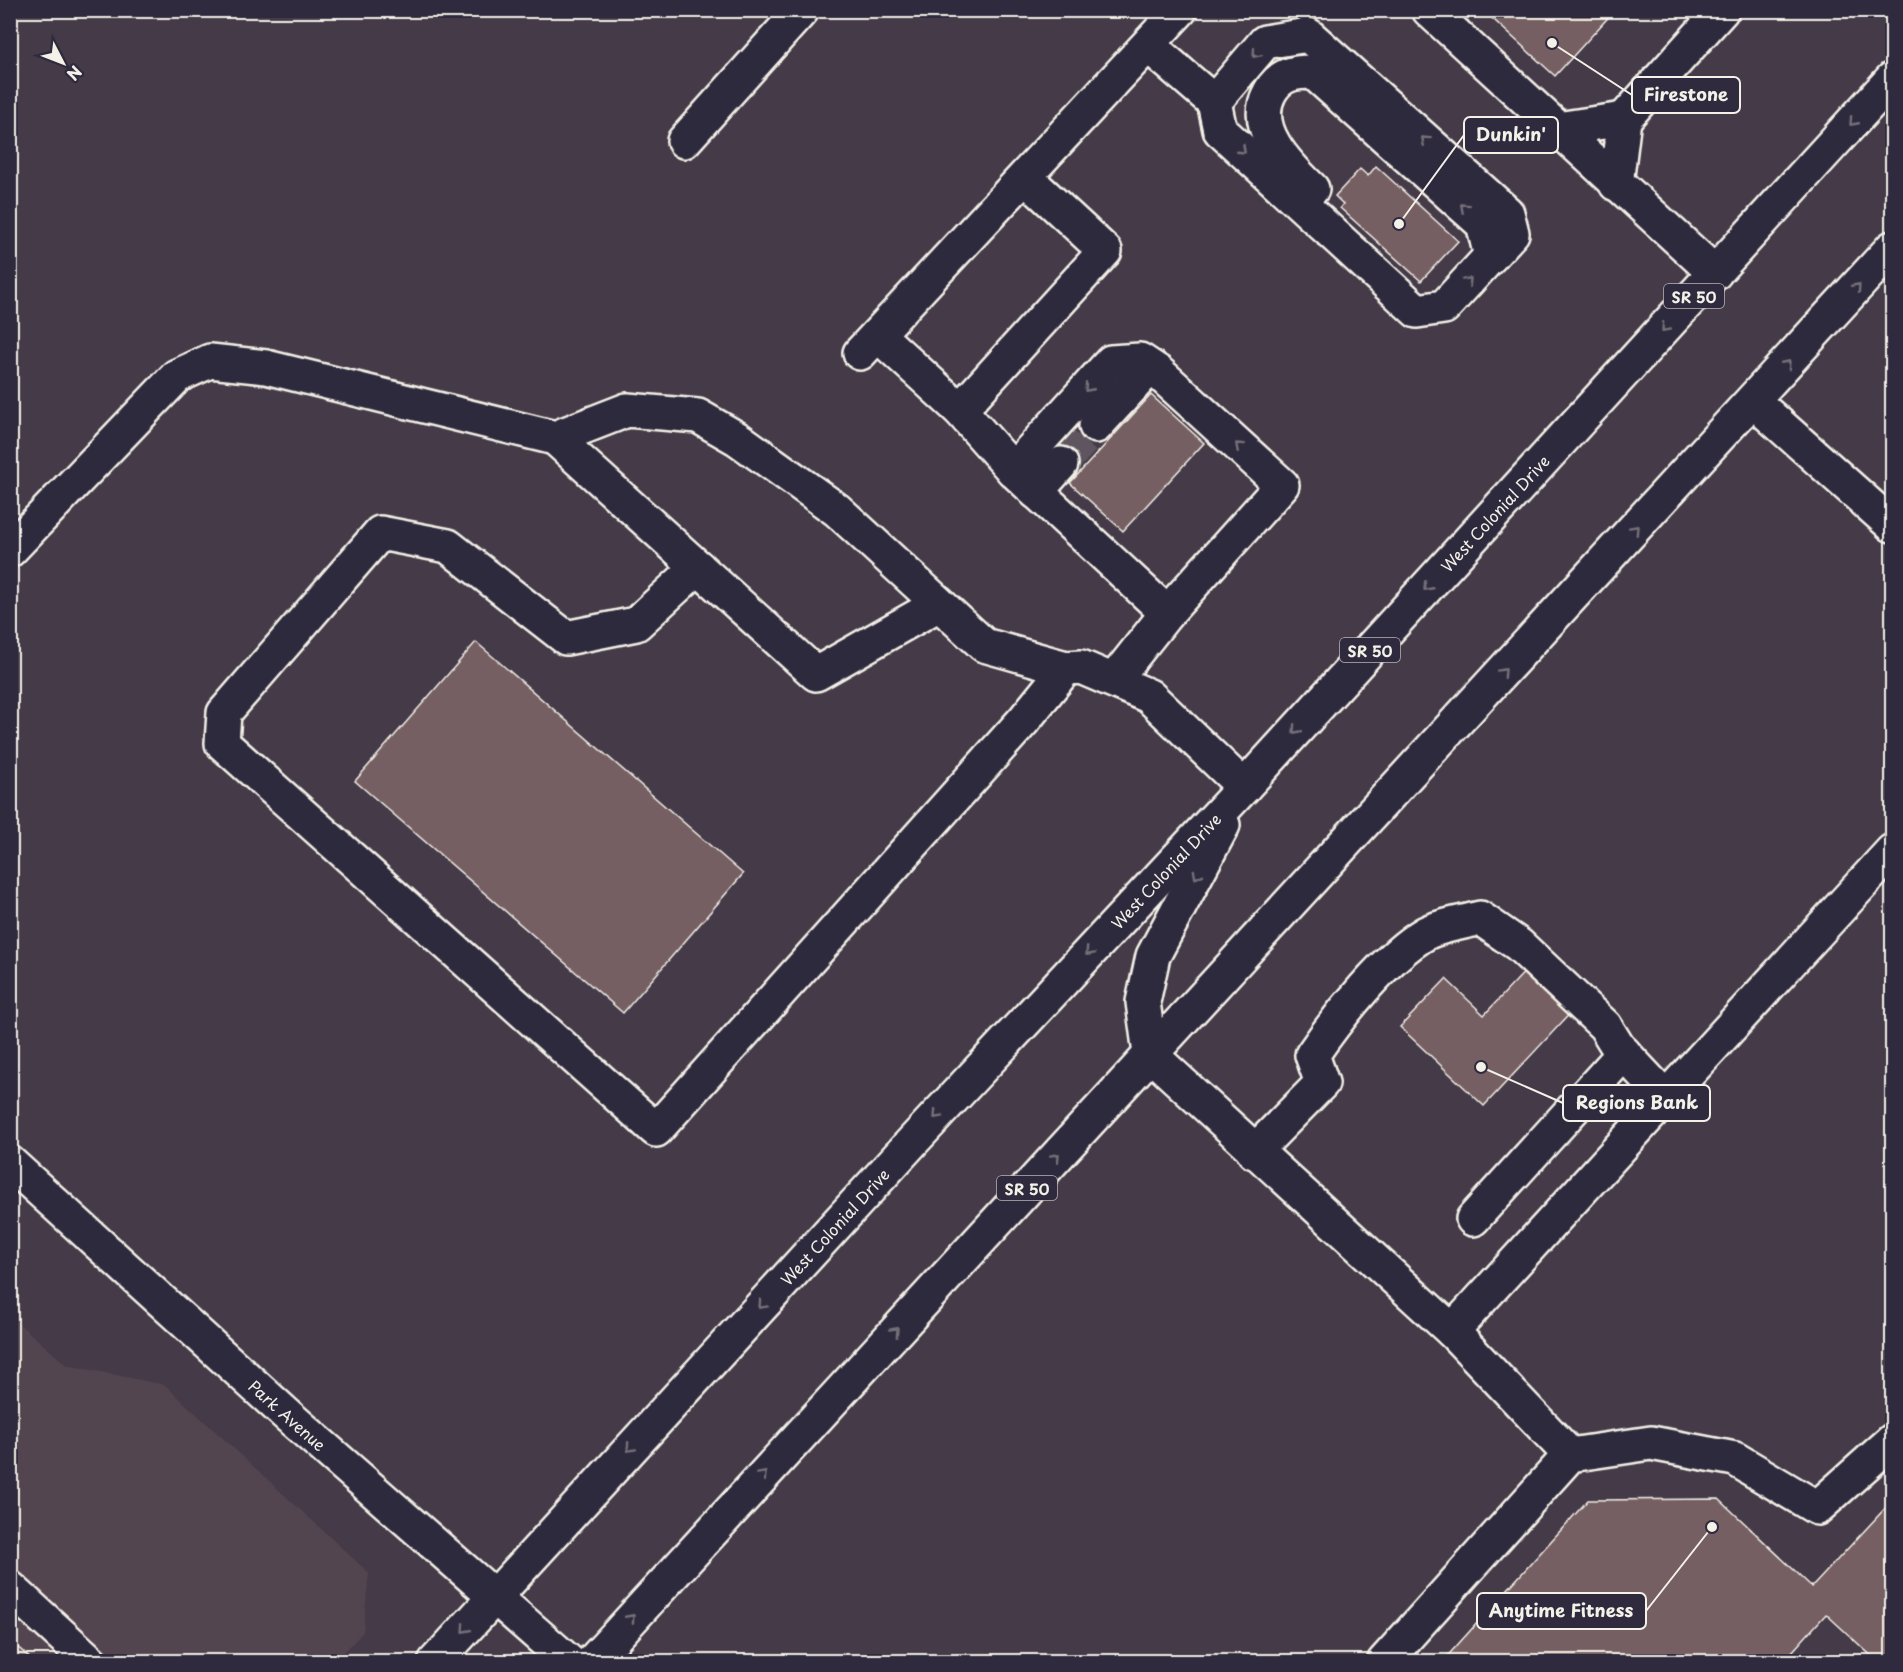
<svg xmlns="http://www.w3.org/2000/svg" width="1903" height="1672" viewBox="0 0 1903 1672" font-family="'Playpen Sans',sans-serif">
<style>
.built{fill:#534550}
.building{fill:#755f62;stroke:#f4f1e8;stroke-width:1.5}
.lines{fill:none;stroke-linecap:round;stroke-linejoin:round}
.minor-tunnel{stroke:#5e5560;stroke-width:33;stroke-dasharray:33 16;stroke-linecap:butt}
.minor-casing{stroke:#f4f1e8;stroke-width:38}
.highway-casing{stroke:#f4f1e8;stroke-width:38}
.minor{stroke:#2f2a3d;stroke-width:33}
.highway{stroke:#2f2a3d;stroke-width:33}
.oneway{stroke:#747079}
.labels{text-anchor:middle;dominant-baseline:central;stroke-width:6;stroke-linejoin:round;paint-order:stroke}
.shield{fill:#2f2a3d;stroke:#b9b5b5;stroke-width:1.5}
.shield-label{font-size:15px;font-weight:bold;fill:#f4f1e8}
.street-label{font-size:16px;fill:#f4f1e8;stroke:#2f2a3d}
.leader{fill:none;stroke:#f4f1e8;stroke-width:2}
.callout-dot{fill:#f4f1e8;stroke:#2f2a3d;stroke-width:2}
.callout{fill:#2f2a3d;stroke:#f4f1e8;stroke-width:2}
.callout-label{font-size:18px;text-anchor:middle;font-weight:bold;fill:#f4f1e8}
</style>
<rect width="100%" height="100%" fill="#443a48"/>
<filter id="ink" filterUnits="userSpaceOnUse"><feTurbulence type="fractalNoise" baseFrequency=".0167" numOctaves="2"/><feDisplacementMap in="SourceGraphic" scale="12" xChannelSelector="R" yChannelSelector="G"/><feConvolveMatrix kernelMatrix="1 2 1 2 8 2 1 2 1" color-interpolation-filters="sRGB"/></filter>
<g filter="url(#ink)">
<path class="built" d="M10,1316L67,1365L165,1385L369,1573L363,1632L336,1661H11Z"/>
<path class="building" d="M1483,10H1615L1555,76Z
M1376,166L1458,241L1421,281L1340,208L1343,204L1335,196L1360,169L1368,176Z
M1151,395L1204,443L1123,531L1070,483Z
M476,642L743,874L623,1013L355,781Z
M1532,964L1577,1006L1484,1106L1400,1027L1446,979L1484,1015Z
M1719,1499L1812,1587L1892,1501V1662H1878L1826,1614L1783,1662H1442L1588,1500Z
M10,1640L34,1662H10Z"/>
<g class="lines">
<path class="minor-tunnel" d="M1061,464L1096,426"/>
<g class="minor-casing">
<g id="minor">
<path d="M1429,10L1715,273"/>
<path d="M1148,45L1214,102L1220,130L1417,311L1444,307L1512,233L1507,213L1308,35L1265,42L1214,102"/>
<path d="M1624,119L1722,10"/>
<path d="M1557,129L1624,119L1616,184"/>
<path d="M684,141L802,10"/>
<path d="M1312,189C1287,165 1250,128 1270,92C1280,74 1294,72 1313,72L1483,224L1491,256"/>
<path d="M878,335L960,410L1013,470L1167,613"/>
<path d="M860,353L1180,10"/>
<path d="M1753,401L1892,525"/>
<path d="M960,410L1105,251L1025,177"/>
<path d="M1096,426L1150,367"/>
<path d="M555,438L816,674L939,604"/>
<path d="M1013,470L1111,362L1140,360L1158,372L1282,485L1167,613L1114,680"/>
<path d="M1036,492L1061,464"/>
<path d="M10,550L177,376L210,361L266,367L555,438L627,410L698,416L738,439L837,510L984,645L1066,668L1081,667L1149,696L1244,787"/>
<path d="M698,567L636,624L566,638L448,546L380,533L224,713L222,743L656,1130L1024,720L1066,668"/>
<path d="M1150,1054L1452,1331L1570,1455"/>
<path d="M1254,1152L1322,1083L1312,1055C1338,1017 1386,956 1426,933C1441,925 1463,923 1480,918L1519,945L1605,1026L1618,1047L1666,1098"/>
<path id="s1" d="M10,1163L286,1414L569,1662"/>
<path d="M1473,1219L1624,1053"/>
<path d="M1452,1331L1892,851"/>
<path d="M10,1588L91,1662"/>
<path d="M1384,1662L1570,1455L1651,1443L1735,1459L1817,1508L1892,1441"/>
</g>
</g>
<g class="highway-casing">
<g id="highway">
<path d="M1150,1054L1143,1002L1153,956L1223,825"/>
<path id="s2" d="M435,1662L913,1141L1244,787L1892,79"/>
<path d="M592,1662L1892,248"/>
</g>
</g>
<use href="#minor" class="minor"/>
<use href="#highway" class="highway"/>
</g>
<defs><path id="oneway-chevron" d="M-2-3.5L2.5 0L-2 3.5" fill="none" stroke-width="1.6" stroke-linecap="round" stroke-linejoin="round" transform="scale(1.5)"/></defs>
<g class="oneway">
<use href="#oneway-chevron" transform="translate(1256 54) rotate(131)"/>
<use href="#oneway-chevron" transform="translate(1853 122) rotate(132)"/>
<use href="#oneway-chevron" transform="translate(1425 140) rotate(-138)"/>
<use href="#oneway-chevron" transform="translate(1242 150) rotate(43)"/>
<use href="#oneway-chevron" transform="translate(1464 207) rotate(-138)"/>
<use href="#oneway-chevron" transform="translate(1468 281) rotate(-47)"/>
<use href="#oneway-chevron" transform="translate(1857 287) rotate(-48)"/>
<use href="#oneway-chevron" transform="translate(1665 328) rotate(133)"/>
<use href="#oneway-chevron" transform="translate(1787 364) rotate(-48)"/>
<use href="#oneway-chevron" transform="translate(1088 388) rotate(132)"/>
<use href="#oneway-chevron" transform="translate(1239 446) rotate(-138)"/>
<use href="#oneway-chevron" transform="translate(1635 529) rotate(-47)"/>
<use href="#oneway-chevron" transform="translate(1427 587) rotate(132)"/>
<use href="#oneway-chevron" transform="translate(1503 672) rotate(-47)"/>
<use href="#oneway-chevron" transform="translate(1296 730) rotate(132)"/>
<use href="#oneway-chevron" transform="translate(1197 875) rotate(118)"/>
<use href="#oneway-chevron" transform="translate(1089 952) rotate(133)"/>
<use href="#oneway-chevron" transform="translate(937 1115) rotate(133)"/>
<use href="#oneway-chevron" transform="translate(1056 1157) rotate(-47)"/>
<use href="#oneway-chevron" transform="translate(762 1305) rotate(133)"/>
<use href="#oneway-chevron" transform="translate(895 1331) rotate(-47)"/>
<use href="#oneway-chevron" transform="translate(630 1448) rotate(133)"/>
<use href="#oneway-chevron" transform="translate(763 1475) rotate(-47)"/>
<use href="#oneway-chevron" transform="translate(631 1618) rotate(-48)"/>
<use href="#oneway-chevron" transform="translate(465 1629) rotate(132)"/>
</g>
</g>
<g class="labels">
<g class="shield">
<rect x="1664" y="284" width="60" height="24" rx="4.5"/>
<rect x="1340" y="638" width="60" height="24" rx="4.5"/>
<rect x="997" y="1176" width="60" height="24" rx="4.5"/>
</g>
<g class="shield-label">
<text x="1694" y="296">SR 50</text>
<text x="1370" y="650">SR 50</text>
<text x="1027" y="1188">SR 50</text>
</g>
<g class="street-label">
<text stroke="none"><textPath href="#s2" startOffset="1563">West Colonial Drive</textPath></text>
<text stroke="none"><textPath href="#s2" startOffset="1077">West Colonial Drive</textPath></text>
<text stroke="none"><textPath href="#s2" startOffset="591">West Colonial Drive</textPath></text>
<text stroke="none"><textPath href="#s1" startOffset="375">Park Avenue</textPath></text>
</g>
</g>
<path class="leader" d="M1552 43L1632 95M1399 224L1464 135M1481 1067L1563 1103M1712 1527L1646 1611"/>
<g class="callout-dot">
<circle cx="1552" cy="43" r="6"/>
<circle cx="1399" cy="224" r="6"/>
<circle cx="1481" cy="1067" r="6"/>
<circle cx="1712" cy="1527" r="6"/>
</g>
<g class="callout">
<rect x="1632" y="77" width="108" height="36" rx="6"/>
<rect x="1464" y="117" width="94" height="36" rx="6"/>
<rect x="1563" y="1085" width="147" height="36" rx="6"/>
<rect x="1477" y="1593" width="169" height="36" rx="6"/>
</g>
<g class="callout-label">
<text x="1686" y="101">Firestone</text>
<text x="1511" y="141">Dunkin'</text>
<text x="1637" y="1109">Regions Bank</text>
<text x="1561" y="1617">Anytime Fitness</text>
</g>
<rect width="1903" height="1672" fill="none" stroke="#2f2a3d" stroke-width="36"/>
<rect x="18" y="18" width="1867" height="1636" fill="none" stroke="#f4f1e8" stroke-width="2" filter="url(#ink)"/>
<g transform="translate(63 63) rotate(132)" stroke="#2f2a3d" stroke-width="4.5" paint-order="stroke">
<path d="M0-4.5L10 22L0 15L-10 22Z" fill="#f4f1e8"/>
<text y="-9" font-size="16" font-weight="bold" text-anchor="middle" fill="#f4f1e8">N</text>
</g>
</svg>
